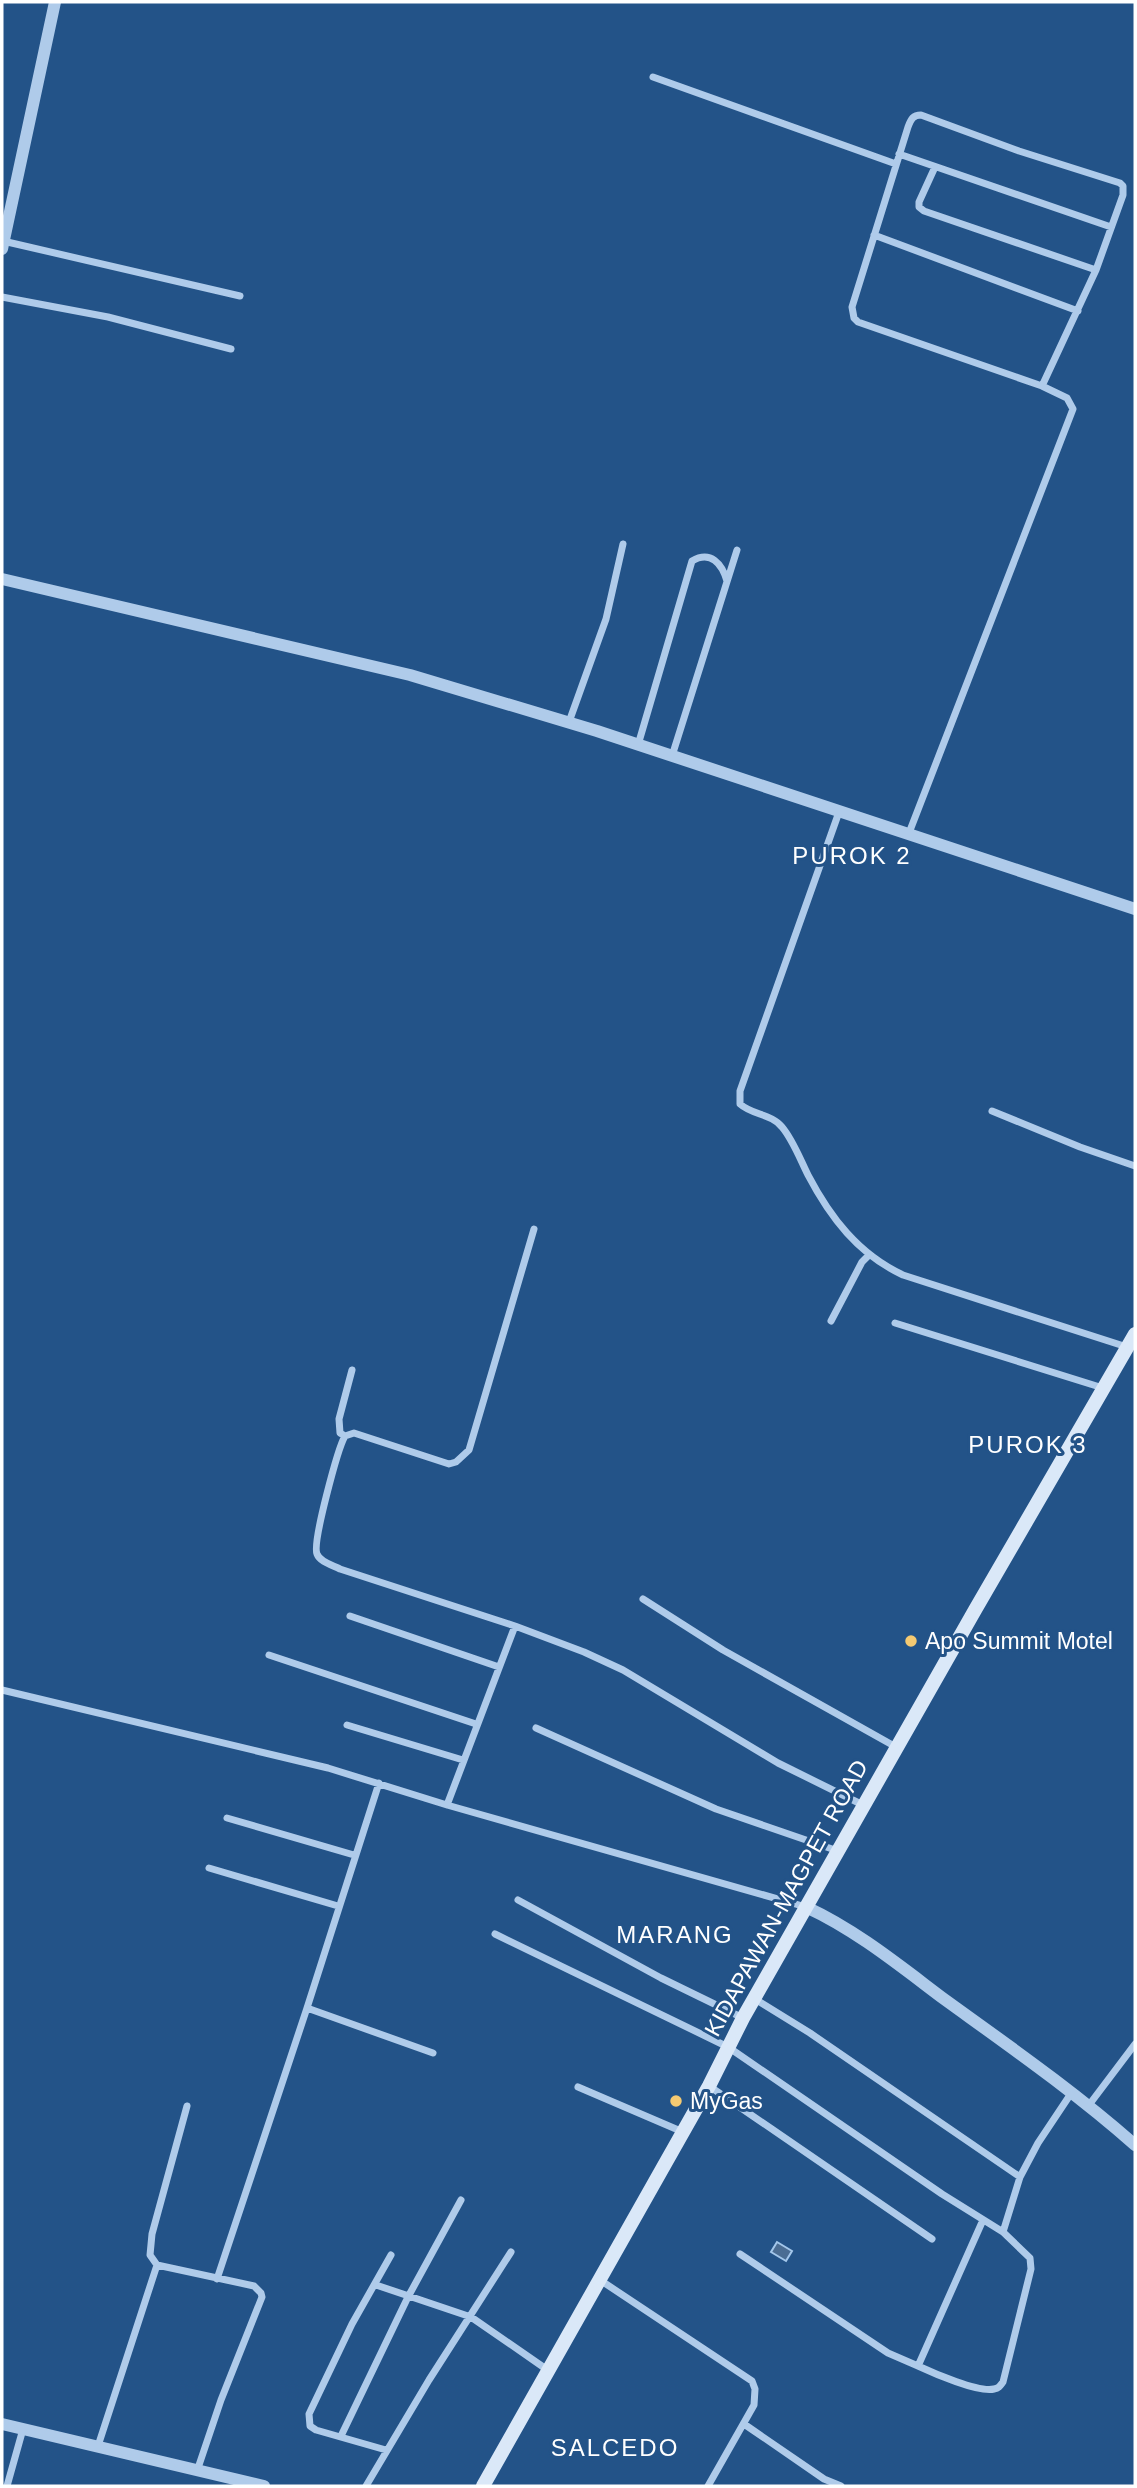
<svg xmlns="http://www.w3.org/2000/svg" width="1137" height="2488" viewBox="0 0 1137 2488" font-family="Arial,sans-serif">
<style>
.water{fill:#4b6d93;stroke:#a3c7eb;stroke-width:2}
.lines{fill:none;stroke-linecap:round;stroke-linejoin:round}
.minor{stroke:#afcbea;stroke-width:7}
.tertiary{stroke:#afcbea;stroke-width:12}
.secondary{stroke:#dae8f8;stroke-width:14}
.poi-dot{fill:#f5ca72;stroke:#235388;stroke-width:2.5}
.labels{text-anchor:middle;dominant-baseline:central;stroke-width:6;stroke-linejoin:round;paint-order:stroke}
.poi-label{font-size:23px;fill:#fff;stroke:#235388;text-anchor:start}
.street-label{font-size:23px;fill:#fff;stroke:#235388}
.neighbourhood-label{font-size:24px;letter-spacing:2px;fill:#fff;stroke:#235388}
</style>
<rect width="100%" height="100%" fill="#235388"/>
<path class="water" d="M777,2242L792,2251L786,2261L771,2252Z"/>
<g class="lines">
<path class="minor" d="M653,77L896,164
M899,154L1111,227
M935,167L919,202V207L924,211L1096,270
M874,235L1078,311
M3,241L240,296
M2,297L108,317L231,349
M569,722L606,619L623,544
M638,745L692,561C711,550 722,564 727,581
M672,756L737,550
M839,812L740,1091V1104C752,1115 772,1114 782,1127C793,1140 800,1159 808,1175C830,1217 858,1254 903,1275L1127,1347
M909,833L1073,409L1067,398L1042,386L858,322L854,318L852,307L908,127C911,119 913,115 921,115L1019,151L1120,183L1123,186V195L1096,270L1042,386
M992,1111L1080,1147L1135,1166
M534,1229L469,1450L456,1462L449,1464L354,1433L345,1436C338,1448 312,1543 317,1554C320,1562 332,1565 340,1569L515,1626L584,1652L623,1670L778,1763L863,1805
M831,1321L862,1262L869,1255
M895,1323L1103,1388
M345,1436L340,1433L339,1419L352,1370
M643,1599L723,1650L896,1747
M350,1616L499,1667
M269,1655L476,1724
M2,1690L328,1768L447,1805L806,1907
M347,1725L463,1760
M536,1728L716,1809L838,1851
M447,1805L515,1626
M227,1818L354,1855
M209,1868L338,1906
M518,1900L661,1978L743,2018
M495,1934L728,2047L942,2194L1003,2232L1030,2258L1031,2269L1003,2382C1000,2386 999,2388 994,2389C979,2393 933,2373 918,2366L983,2220
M755,1999L810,2033L1020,2177
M307,2008L433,2053
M709,2086L932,2239
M578,2087L683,2132
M1089,2105L1135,2044
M187,2106L152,2234L150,2255L157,2265L254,2286L261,2293L262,2297L221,2400L197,2471
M1003,2232L1020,2177L1038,2143L1072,2092
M740,2254L888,2353L918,2366
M217,2279L307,2008L379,1783
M600,2280L752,2381L755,2389L754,2405L708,2486
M376,2285L471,2317L549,2371
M744,2424L824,2479L841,2486
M341,2436L408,2297L461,2200
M98,2446L157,2265
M386,2450L316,2430L310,2426L309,2414L352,2324L391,2255
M7,2486L23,2429
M366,2486L429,2380L511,2252"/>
<path class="tertiary" d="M2,249L55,2
M2,579L410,675L597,731L1135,909
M806,1907C856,1930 900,1966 944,1999C1009,2046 1075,2092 1135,2145
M2,2424L264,2486"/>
<path class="secondary" d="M483,2486L709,2086L743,2018L975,1610L1135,1334"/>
</g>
<g class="poi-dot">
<circle cx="911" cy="1641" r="7"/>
<circle cx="676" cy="2101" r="7"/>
</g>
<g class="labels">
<g class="poi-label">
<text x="925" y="1641">Apo Summit Motel</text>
<text x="690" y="2101">MyGas</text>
</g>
<g class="street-label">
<text transform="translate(786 1898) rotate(-61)">KIDAPAWAN-MAGPET ROAD</text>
</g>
<g class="neighbourhood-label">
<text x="852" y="855">PUROK 2</text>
<text x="1028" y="1444">PUROK 3</text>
<text x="675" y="1934">MARANG</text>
<text x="615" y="2447">SALCEDO</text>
</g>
</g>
<rect width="1137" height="2488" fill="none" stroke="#ffffff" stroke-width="7"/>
</svg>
